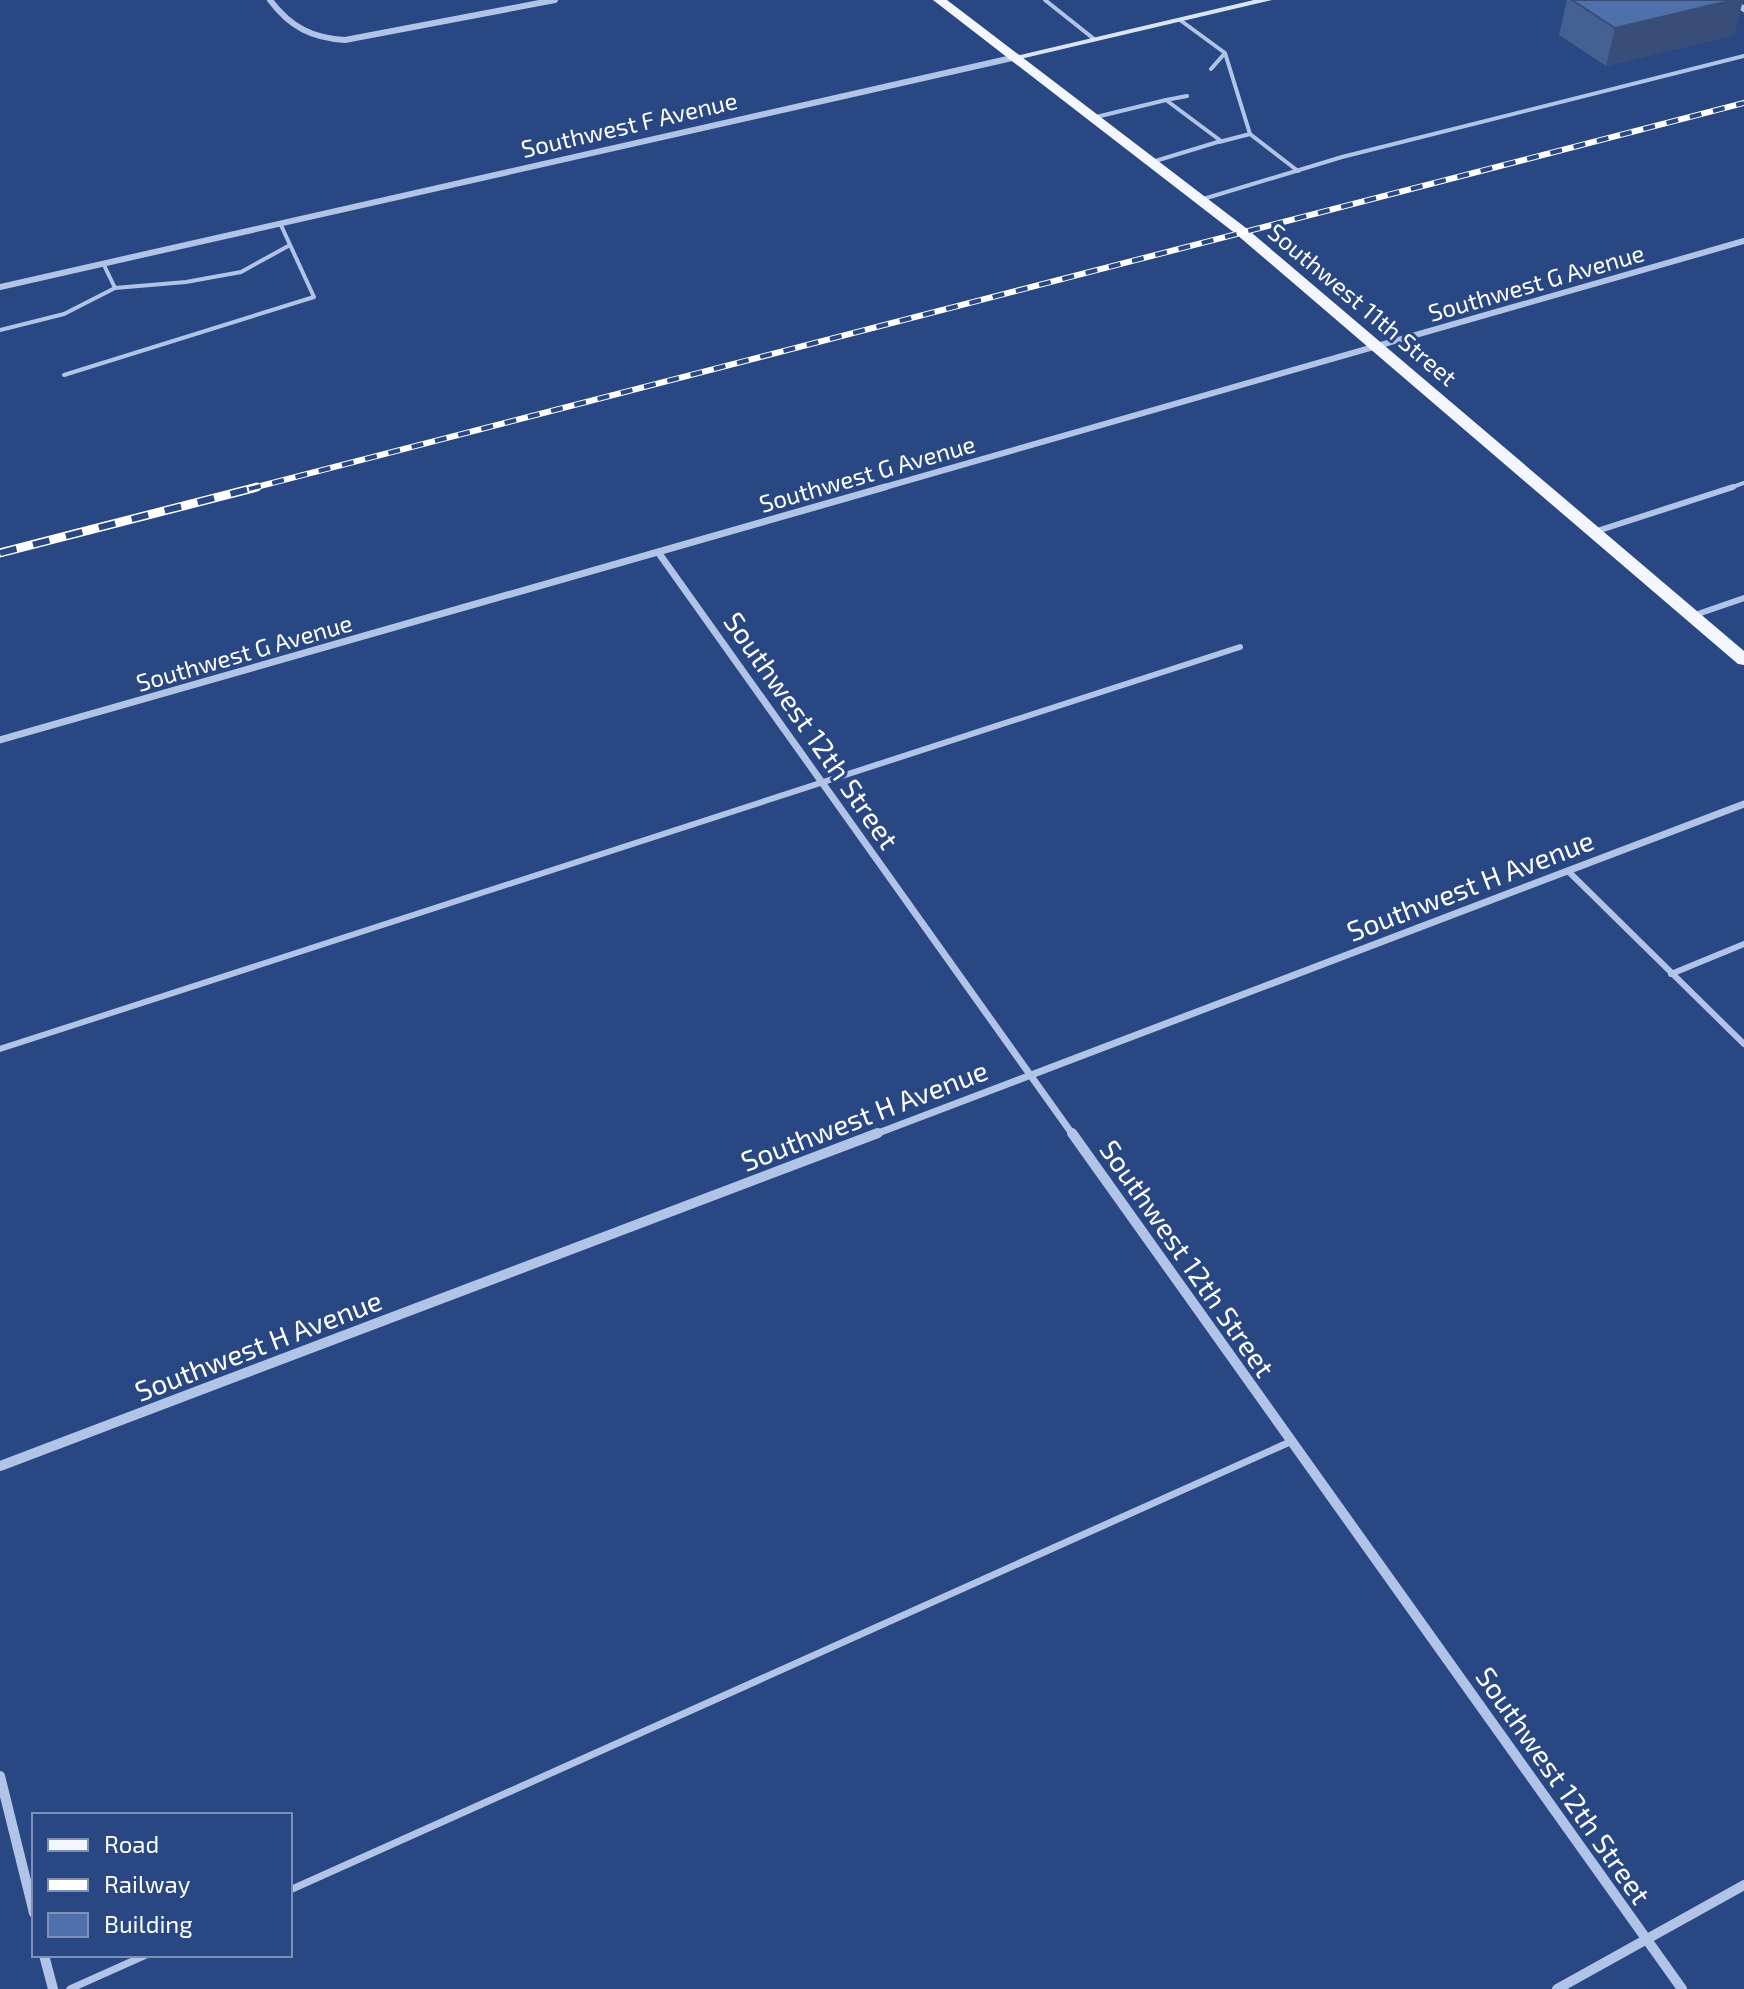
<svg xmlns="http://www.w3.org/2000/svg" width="1744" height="1989" viewBox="0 0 1744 1989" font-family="'Exo 2',sans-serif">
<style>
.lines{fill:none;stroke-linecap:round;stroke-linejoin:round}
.lane-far2{stroke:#b1c4e7;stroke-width:4}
.lane-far1{stroke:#b1c4e7;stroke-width:6}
.lane{stroke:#b1c4e7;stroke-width:7}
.street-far2{stroke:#b1c4e7;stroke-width:6}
.street-far1{stroke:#b1c4e7;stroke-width:7}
.street{stroke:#b1c4e7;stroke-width:10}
.secondary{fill:#dbe4f6;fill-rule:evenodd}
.primary{fill:#f3f6fe;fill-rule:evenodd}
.rail-far1-casing{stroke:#fff;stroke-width:6}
.rail-casing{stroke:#fff;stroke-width:9}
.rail-far1{stroke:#284783;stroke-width:4;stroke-dasharray:12;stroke-linecap:butt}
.rail{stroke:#284783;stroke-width:6;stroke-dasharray:17;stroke-linecap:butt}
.wall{fill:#456093}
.shaded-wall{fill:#384e78}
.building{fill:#5070ab;stroke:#384e78;stroke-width:2}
.labels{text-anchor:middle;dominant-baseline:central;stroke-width:6;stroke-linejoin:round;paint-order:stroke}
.far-street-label{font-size:24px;fill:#fff;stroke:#284783}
.street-label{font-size:28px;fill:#fff;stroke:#284783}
</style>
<rect width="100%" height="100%" fill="#284783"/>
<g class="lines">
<path class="lane-far2" d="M1045,0L1094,39
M1180,20L1225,53L1250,134
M1211,69L1225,53
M1166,100L1187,96
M1092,118L1166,100L1221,141L1152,162
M1219,142L1250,134L1298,171
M1200,200L1342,157L1744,56
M103,263L115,288
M0,330L64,314L115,288L186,282L241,272L290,245
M64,375L314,297L280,223
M1727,489L1744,483"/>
<path class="lane-far1" d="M1594,532L1733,487
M1692,616L1744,598
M1568,871L1744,1044
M1671,974L1744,944
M0,1049L1240,647"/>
<path class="lane" d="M290,1890L1292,1441
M70,1989L146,1955"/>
<path class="street-far2" d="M270,0C290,27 312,38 345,40L555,0
M1731,0L1744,9
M0,287L1012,58
M878,489L1744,241"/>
<path class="street-far1" d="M658,552L1073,1135
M0,740L885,487
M873,1135L1744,804"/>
<path class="street" d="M1072,1133L1682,1989
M0,1466L878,1133
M0,1776L34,1913
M44,1955L53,1989
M1557,1989L1744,1885"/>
<path class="secondary" d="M1254,0H1272L1012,61L1007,58Z"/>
<path class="primary" d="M933,0H947L1246,228L1744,651V665L1738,664L1236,234Z"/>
<g class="rail-far1-casing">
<path id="rail-far1" d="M249,489L1744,103"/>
</g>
<g class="rail-casing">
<path id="rail" d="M0,553L257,487"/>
</g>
<use href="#rail-far1" class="rail-far1"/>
<use href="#rail" class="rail"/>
</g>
<path class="wall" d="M1567,0H1743L1734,35L1606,66L1559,35Z"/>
<path class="shaded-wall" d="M1733,0H1743L1734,35L1606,66L1615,28Z"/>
<path class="building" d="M1572,0H1733L1615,28Z"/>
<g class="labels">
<g class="far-street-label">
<text transform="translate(629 124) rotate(-13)">Southwest F Avenue</text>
<text transform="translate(1536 282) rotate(-16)">Southwest G Avenue</text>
<text transform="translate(1363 304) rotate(40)">Southwest 11th Street</text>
<text transform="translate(867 473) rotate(-16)">Southwest G Avenue</text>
<text transform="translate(244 652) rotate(-16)">Southwest G Avenue</text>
</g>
<g class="street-label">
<text transform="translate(812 730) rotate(55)">Southwest 12th Street</text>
<text transform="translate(1470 885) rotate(-21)">Southwest H Avenue</text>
<text transform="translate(864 1115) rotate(-21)">Southwest H Avenue</text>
<text transform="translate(1188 1258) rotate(55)">Southwest 12th Street</text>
<text transform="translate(258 1345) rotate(-21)">Southwest H Avenue</text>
<text transform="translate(1564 1785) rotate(55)">Southwest 12th Street</text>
</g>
</g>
<rect x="32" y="1813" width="260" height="144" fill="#284783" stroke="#7e91b5" stroke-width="2"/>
<rect x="48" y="1839" width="40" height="12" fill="#f3f6fe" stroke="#7e91b5" stroke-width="2"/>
<text x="104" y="1853" font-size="24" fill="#ffffff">Road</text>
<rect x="48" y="1879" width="40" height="12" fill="#ffffff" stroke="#7e91b5" stroke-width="2"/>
<text x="104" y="1893" font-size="24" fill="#ffffff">Railway</text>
<rect x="48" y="1913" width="40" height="24" fill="#5070ab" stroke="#7e91b5" stroke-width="2"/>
<text x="104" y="1933" font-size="24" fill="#ffffff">Building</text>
</svg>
